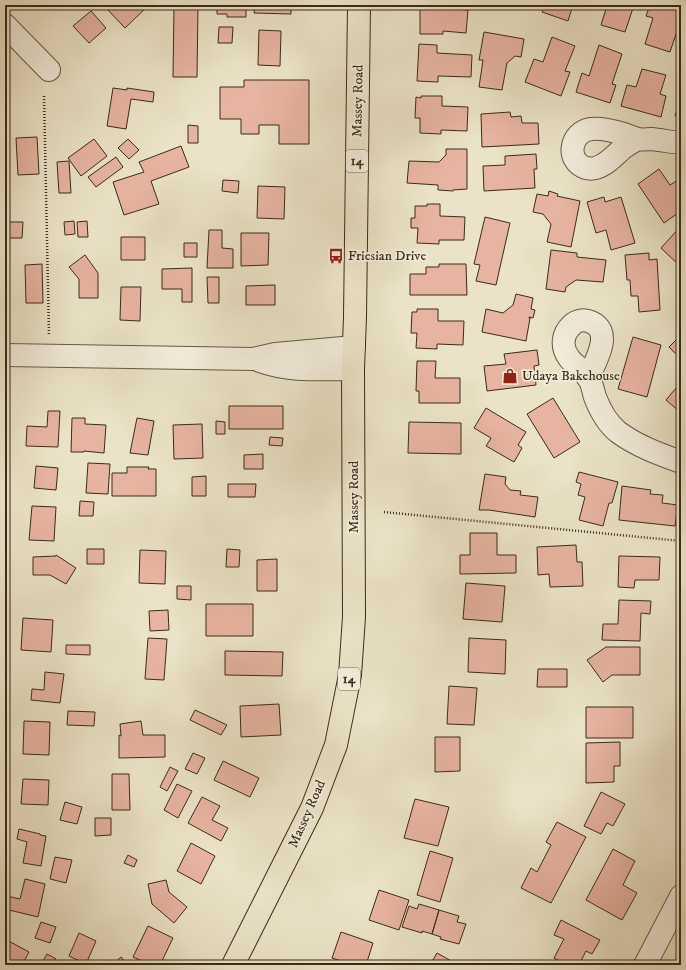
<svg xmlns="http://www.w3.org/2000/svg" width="686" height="970" viewBox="0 0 686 970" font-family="'IM FELL DW Pica',serif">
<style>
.building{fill:#e7b4a1;stroke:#3a2b19}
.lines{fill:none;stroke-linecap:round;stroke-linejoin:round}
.minor-casing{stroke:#665944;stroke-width:24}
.tertiary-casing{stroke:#665944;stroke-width:24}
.primary-casing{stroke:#3a2b19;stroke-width:24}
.path{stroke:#3a2b19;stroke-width:2.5;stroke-dasharray:1 2;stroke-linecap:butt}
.minor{stroke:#f2eddb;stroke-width:22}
.tertiary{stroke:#f2eddb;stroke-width:22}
.primary{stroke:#ebe3c7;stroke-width:22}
.labels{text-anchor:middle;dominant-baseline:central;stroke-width:3.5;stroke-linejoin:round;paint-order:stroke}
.shield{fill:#f2eddb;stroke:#716553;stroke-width:1}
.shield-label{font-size:13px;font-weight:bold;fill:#3a2b19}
.street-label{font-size:14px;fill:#3a2b19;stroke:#f2eddb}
.poi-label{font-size:14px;fill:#3a2b19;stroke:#f2eddb;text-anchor:start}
</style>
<rect width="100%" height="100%" fill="#ebe3c7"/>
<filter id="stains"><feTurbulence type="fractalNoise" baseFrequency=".005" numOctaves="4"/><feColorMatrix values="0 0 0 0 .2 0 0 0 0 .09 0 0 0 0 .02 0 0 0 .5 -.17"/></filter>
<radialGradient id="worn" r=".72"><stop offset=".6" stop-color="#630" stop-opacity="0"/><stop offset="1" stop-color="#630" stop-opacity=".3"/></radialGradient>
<path class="building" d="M111,5H149L125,28L107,9Z
M174,5H198L197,77H173Z
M205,5H246V17H227V14H217V7L205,6Z
M255,5H291V14L254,13Z
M420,5H442V8L468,10L466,33L443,31V34H420Z
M545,5H573L568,21L542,12Z
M594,5H634L625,32L601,25L606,9Z
M650,5H681V26L679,25L670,52L645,44L653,18L646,16Z
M91,11L106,28L89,43L73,26Z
M219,27H233L232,43H218Z
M259,30L281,31L280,66L258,65Z
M484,32L524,39L521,57L515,56L507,63L502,90L479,87L483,60H479Z
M552,37L575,46L565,71L570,72L561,96L525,82L534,59L543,62Z
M419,44L437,45V53L472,55L471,77L438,76V82L417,81Z
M599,45L622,54L612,84L616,85L610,103L576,92L582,73L589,76Z
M642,69L666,75L660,94L666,96L661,117L621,106L627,85L636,87Z
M244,80H309V144H279V125H259V134H241V119H220V87H244Z
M113,88L127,90V88L154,92L153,102L131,99L126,129L107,126Z
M421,96H442V106L468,107L467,131L441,130V134L420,133V118H415L416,97L421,98Z
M680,99L681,100V118L675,116Z
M510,112L511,117L521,116L522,123H538L539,144L482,147L481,114Z
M188,125L198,126V143H188Z
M37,137L39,174L18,175L16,138Z
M94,139L107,156L81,176L68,158Z
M128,139L139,150L129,159L118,148Z
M181,146L189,167L151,181L159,204L124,215L113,182L144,172L139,162Z
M446,149H467V189L453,190V191L438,190V185L407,183L409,161L439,162L446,155Z
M536,154L537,169H534L535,188L484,191L483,166L505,165V156Z
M116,157L123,167L96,187L88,177Z
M69,161L71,193H59L57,162Z
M659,169L670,185L681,178V211L664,223L638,184Z
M223,180L239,181L238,193L222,191Z
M258,186L285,187L284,219L257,218Z
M549,191L558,194L557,196L580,201L571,247L547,242L551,224L543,214L533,212L537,194L548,196Z
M604,197L605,202L621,197L635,243L611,250L606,230L596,233L587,202Z
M427,204H440V216L465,217L464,240H439V244L417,243L418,228H411V218H415V206H427Z
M485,217L510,223L496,285L476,281L480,265L474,264Z
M74,221L75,234L65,235L64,222Z
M87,221L88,237H78L77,222Z
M8,222H23L22,238H8Z
M681,226V267L661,248Z
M209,230H222V248L233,249V268H207Z
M241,233H269L268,265L241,266Z
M121,237H145V260H121Z
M184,243H197V257H184Z
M551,250L577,253V257L606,260L603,282L576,280L566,287L565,292L546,289Z
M649,253V260L657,259L660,310L639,312L638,296H631L630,280H627L625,255Z
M85,255L98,273V298H79V279L69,267Z
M42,264L43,303H26L25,265Z
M439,264H466L467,295H410V274H426V267H439Z
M192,268V302H182V289H162V269Z
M207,277H219V303H208Z
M275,285V305H246V286Z
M121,287H141L140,321L120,320Z
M516,294L533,298L531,309L535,310L533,318L529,317V318H530L526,341L482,332L486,309L503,313L513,305Z
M417,309H438V321H464L463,345L437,344V349L416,348L417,333H411L412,312H417Z
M681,335V359L669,347Z
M633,337L661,345L647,397L618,389Z
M537,350L539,365L534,366L536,385L487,391L484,366L506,364L504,354Z
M417,361H436L435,378H460V403H419V391H416Z
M681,382V413L666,400Z
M553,398L580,442L554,458L527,414Z
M229,406H283V429H229Z
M486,408L526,432L518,445L522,448L514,462L486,446L491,438L474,428Z
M48,411H60L58,447L26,446L27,426L47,427Z
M72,418H85V424L106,425L104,453L84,451V452H71Z
M137,418L154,421L148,455L130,453Z
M216,421L225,422V434H216Z
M409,422L461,423V454L408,453Z
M202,424L203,458L174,459L173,425Z
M270,437L283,438L282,446L269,445Z
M263,454V469H244V455Z
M88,463L110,464L108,494L86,493Z
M36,466L58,468L56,490L34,488Z
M127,467H149L148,469H156V496H112V473H127Z
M579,472L618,482L612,503H609L603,526L579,520L585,497L578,495L581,484L576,482Z
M485,474L506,477L505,484L510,490L521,491L520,495L538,497L535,517L489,510H479Z
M206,476V496H192V477Z
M228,484H256L255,497H228Z
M622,486L651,490L650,494L663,495L662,503L678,505L675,526L619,520Z
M80,501L94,502L93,516H79Z
M32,506L56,507L54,541L29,540Z
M470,533H497V555H516V573L460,574V555H470Z
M576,545L577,562H582L583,586L550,587L549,574L538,575L537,547Z
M87,549H104V564H87Z
M227,549L240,550L239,567H226Z
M140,550L166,551L165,584L139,583Z
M56,555L76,568L66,584L50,575H33V557L56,556Z
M619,556L660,557L659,580H635L634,588L618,587Z
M277,559V591H257V560Z
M466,583L505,586L502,622L463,619Z
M177,586H191V600L177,599Z
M619,600L651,601L650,614L641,613L640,641L602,640L603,624H618Z
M206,604H253V636H206Z
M168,610L169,630L150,631L149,611Z
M23,618L53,620L51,652L21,650Z
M148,638L167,639L164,680L145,679Z
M469,638L506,640L505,674L468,672Z
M66,645H90V655L66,654Z
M606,647H640V675H612L603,682L587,660Z
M225,651L283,652L282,676L225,675Z
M538,669H567V687H537Z
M45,672L64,674L60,703L31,700L32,689L44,690Z
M449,686L477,688L474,725L447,724Z
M279,704L281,735L241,737L240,706Z
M586,707H633V738H586Z
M195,710L227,725L221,735L190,720Z
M68,711L95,712L94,726L67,725Z
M24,721L50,722L49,755L23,754Z
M141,721L143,735H165V757L119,758V735L121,736L120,724Z
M435,737H460V771L435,772Z
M620,742V766H614V782L586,783V743Z
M193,753L205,758L197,774L185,769Z
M223,761L259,778L250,797L214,780Z
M170,767L178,771L167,791L160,787Z
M112,774H129L130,810H112Z
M23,779L49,780L48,805L21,804Z
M177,784L192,791L178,818L164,810Z
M601,792L625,804L613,826L607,823L601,834L584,826Z
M202,797L220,806L212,820L228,828L221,841L188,823Z
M415,799L449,807L438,846L404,838Z
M65,802L82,807L77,824L60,820Z
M95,818H111V835L95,836Z
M557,822L586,837L551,903L521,888L531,868L537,872L551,845L546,842Z
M19,829L40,834V835L46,836L41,866L23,863L27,842L17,839Z
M191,843L215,856L201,884L177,871Z
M613,849L635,861L623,885L637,893L622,920L586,900Z
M430,851L453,858L440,902L417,895Z
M128,855L137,860L134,867L124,863Z
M55,857L72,860L66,883L50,879Z
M25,879L45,884L38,917L5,909L7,896L20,899Z
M166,880L169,892L187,907L174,923L152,904L148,884Z
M379,890L409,900L399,930L369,920Z
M419,904L439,910L432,934L422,931V933L402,927L409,906L417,909Z
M439,910L459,916L457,922L466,924L459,944L440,939L441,937L432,934Z
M561,920L600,940L592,954L586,951L579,965H567L554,958L564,939L554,935Z
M41,922L56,927L50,943L35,938Z
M148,926L173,938L160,965H151L133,957Z
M341,932L373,943L366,965H353L332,958Z
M79,933L96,941L86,964L69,956Z
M5,939L29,952L22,965H5Z
M437,953L453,962L451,965H430Z
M47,954L56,959L52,965H41Z
M121,957L128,965H112Z"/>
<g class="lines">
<g class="minor-casing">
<path id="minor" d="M5,25L49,70
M638,139C632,142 627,145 622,149C613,157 600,172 586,168C565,161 570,132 591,129C601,128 614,131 624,134C629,136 634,138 638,139C642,140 647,139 651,139C661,140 671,142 681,143
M588,378C595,362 614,332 591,322C584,319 577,320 572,325C562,334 561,347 569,358C574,365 583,370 588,377C592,382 593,391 595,397C600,410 607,423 618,432C637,446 659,454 681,462
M645,965L681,896"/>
</g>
<g class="tertiary-casing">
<path id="tertiary" d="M5,355L253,359L275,354L354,347
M260,361C289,372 323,369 353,369"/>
</g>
<g class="primary-casing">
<path id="primary" d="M233,965L312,808L336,745L350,675L354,617L353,369L355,317L359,5"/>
</g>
<path class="path" d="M44,96L49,335
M384,512L681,541"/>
<use href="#minor" class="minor"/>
<use href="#tertiary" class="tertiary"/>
<use href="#primary" class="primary"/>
</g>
<defs>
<g id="bus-bare" transform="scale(1.2)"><path d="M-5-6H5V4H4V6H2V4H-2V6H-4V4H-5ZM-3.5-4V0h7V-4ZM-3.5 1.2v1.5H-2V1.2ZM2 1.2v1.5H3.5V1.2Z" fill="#8f2418" stroke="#f2eddb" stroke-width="2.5" paint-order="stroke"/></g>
<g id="shop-bare" transform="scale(1.2)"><path d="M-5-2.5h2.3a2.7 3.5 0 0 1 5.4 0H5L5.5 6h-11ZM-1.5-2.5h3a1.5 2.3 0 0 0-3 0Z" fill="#8f2418" stroke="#f2eddb" stroke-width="2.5" paint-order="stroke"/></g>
</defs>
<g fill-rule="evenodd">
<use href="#bus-bare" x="336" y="256"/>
<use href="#shop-bare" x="510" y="376"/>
</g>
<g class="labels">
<g class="shield">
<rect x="346" y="150" width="22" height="22" rx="3"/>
<rect x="338" y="668" width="22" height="22" rx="3"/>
</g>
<g class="shield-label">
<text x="357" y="161">14</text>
<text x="349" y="679">14</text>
</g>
<g class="street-label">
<text transform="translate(358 101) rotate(-89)">Massey Road</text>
<text transform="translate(354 497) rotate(-90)">Massey Road</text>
<text transform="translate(307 814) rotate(-66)">Massey Road</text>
</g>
<g class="poi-label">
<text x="348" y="256">Friesian Drive</text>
<text x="522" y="376">Udaya Bakehouse</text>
</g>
</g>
<rect width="686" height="970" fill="none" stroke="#ebe3c7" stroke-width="20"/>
<rect x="6" y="6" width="674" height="958" fill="none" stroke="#3a2b19" stroke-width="2"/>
<rect x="10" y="10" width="666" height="950" fill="none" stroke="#3a2b19"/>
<rect width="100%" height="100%" filter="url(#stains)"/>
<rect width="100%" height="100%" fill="url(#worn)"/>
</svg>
